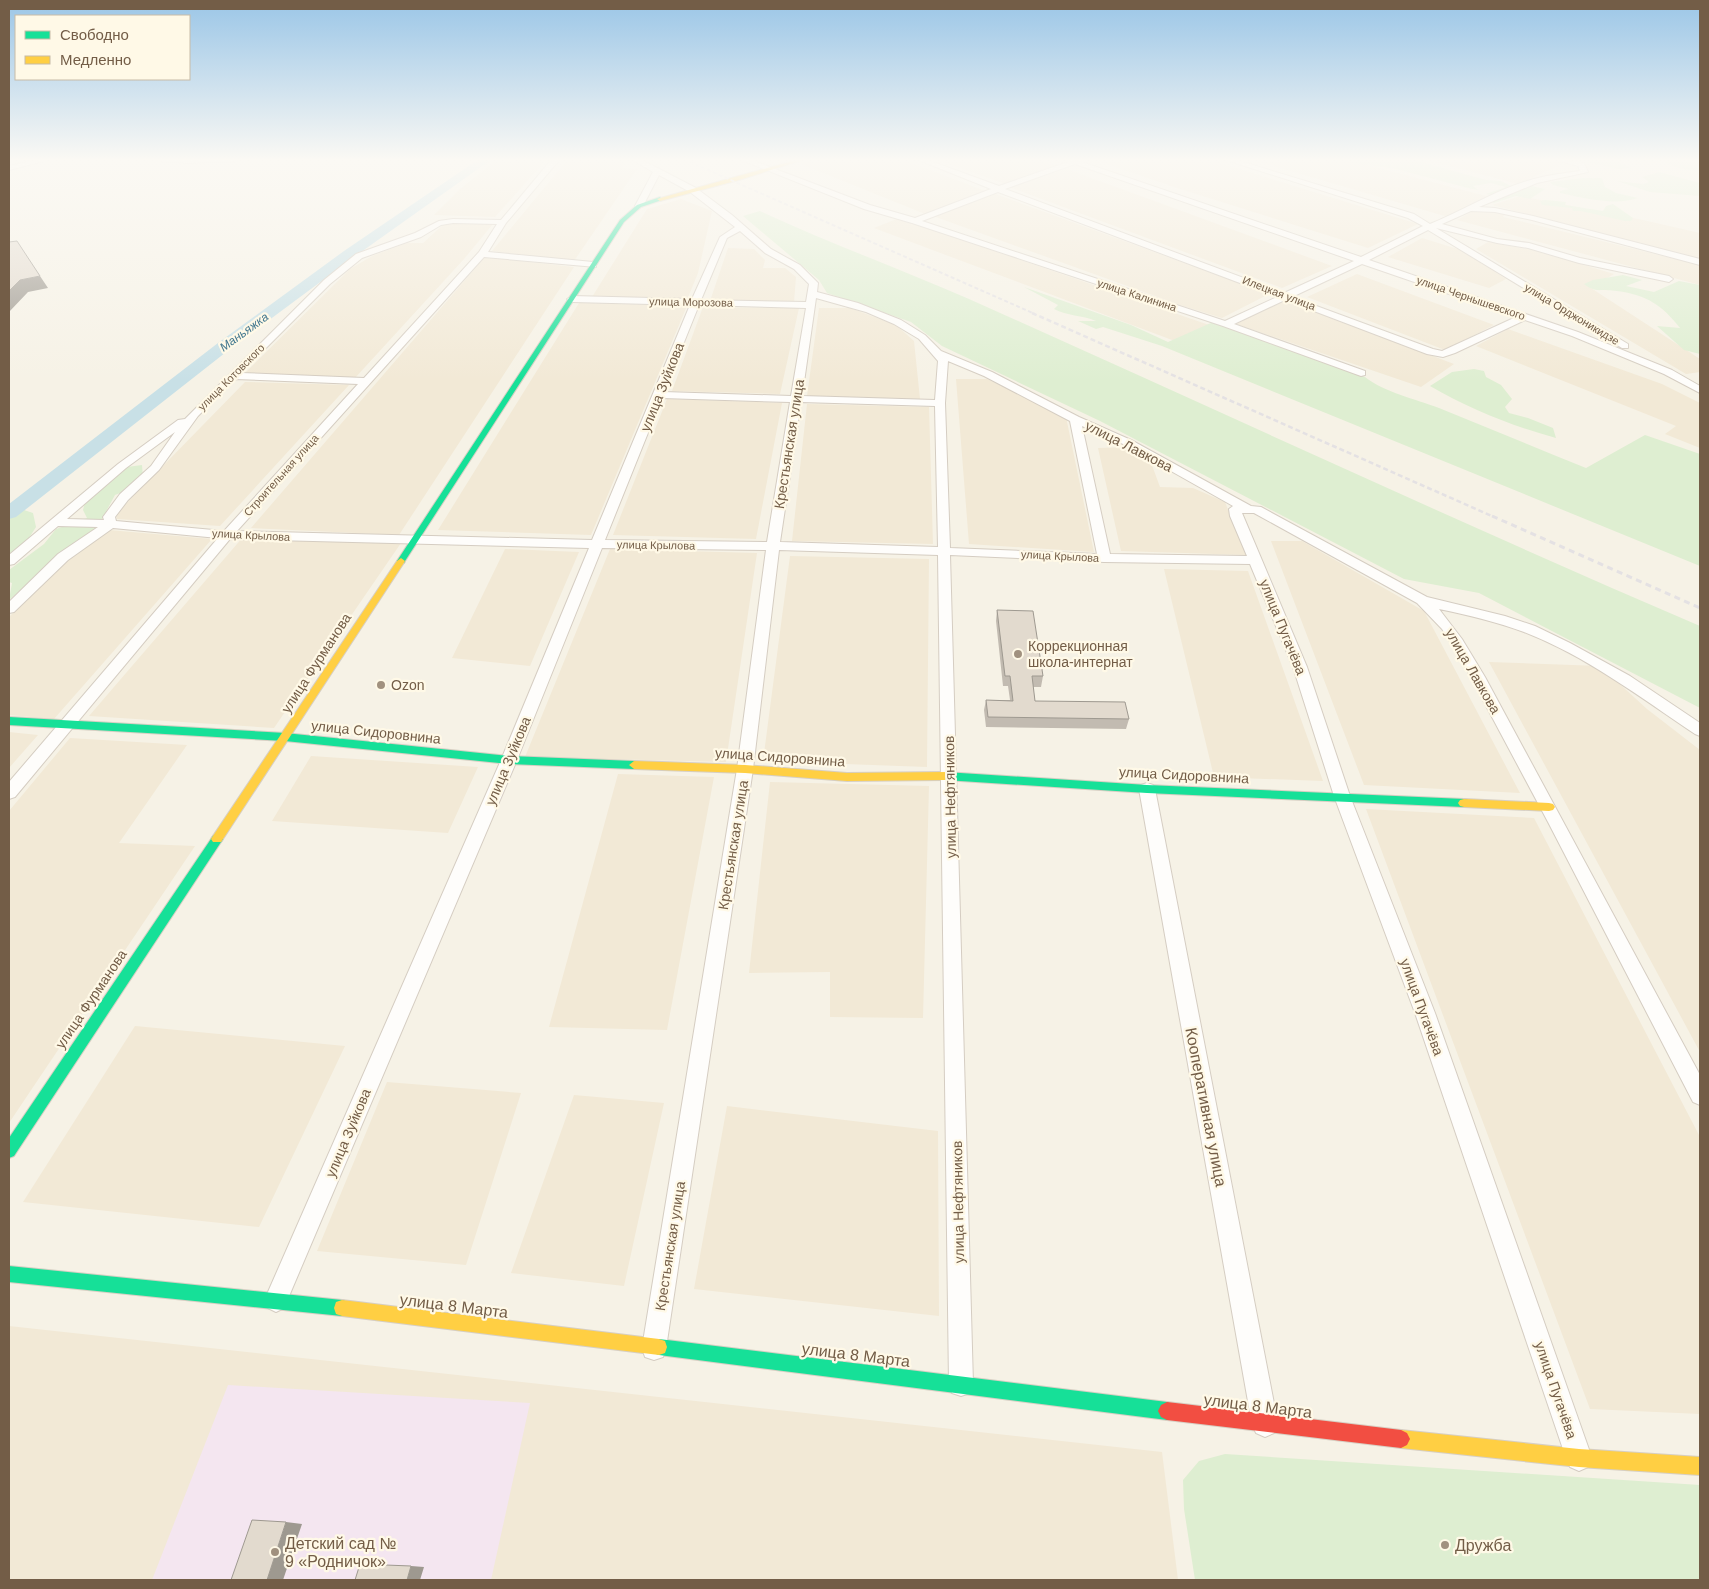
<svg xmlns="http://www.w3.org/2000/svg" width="1709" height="1589" viewBox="0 0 1709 1589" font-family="Arial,sans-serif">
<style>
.residential{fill:#f2e9d6}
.education{fill:#f4e6f0}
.green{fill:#deeed1}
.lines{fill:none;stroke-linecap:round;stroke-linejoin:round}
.river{fill:#c8e0e6;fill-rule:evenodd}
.street-casing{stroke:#d5cdc2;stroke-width:2}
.fast-casing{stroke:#d7cfc3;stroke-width:2}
.slow-casing{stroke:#d7cfc3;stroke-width:2}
.jam-casing{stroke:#d7cfc3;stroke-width:2}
.street{fill:#fefdfb;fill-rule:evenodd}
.fast{fill:#16e098;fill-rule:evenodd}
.slow{fill:#ffcf43;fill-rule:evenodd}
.jam{fill:#f24e42;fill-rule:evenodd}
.rail-far2{stroke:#e4e1e3;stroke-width:2;stroke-dasharray:4 2.5;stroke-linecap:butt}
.rail-far1{stroke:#e4e1e3;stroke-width:2.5;stroke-dasharray:5 3;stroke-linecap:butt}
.rail{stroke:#e4e1e3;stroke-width:3;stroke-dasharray:6 4.5;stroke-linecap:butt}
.wall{fill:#c2bbb1}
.shaded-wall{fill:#9e9990}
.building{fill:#e2dace;stroke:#9e9990}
.poi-dot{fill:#a1917f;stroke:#fff9e7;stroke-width:2}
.labels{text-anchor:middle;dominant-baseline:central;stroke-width:4.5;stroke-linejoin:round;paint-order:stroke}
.far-street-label{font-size:11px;fill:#735d47;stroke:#fff9e7}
.far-water-label{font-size:12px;font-style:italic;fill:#43788f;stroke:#fff9e7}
.street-label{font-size:14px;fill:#735d47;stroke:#fff9e7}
.poi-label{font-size:14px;fill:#735d47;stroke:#fff9e7;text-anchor:start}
.near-street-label{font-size:16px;fill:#735d47;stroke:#fff9e7}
.near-poi-label{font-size:16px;fill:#735d47;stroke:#fff9e7;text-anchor:start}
</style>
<rect width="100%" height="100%" fill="#f6f2e6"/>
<path class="residential" d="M498,159H547L495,217L434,215L460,189Z
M568,159H625L627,160L622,168L637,169L574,261L492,251Z
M817,159H901L988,192L925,214L801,164Z
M935,159H1037L1057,167L1008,185Z
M1092,159H1207L1418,224L1368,248L1177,188Z
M1249,159H1344L1486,196L1448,217Z
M1423,159H1546L1564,163L1518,184Z
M1067,169L1332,266L1282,288L1009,187Z
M993,193L1269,294L1222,318L1180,305L933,216Z
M1520,196L1643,220L1700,233V259L1492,205Z
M681,199L712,211L698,273L687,300L592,297L647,209Z
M1473,211H1487L1505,214L1503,217L1700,265V285L1457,220Z
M899,218L1212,326L1180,343L874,228Z
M472,222L493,224L464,259L355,378L245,373L350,269L372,256L407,243H423L445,223Z
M1422,238L1461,250L1506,279L1489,288L1388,257Z
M1488,242L1537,251L1614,274L1591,288L1700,359V372L1686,374L1476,249Z
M728,248L754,249L765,260L763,268H785L796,277L794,302L710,301Z
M485,257L574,267L399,535L251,528Z
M1357,274L1494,325L1445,350L1307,297Z
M1283,299L1454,364L1421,387L1236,324Z
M579,303L687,306L591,535L438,530Z
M703,307L799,308L780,394L672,391Z
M819,308H850L896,325L914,341L920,399L807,396Z
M1508,329L1662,384L1700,403V448L1665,434L1676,426L1476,346Z
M956,379H987L1066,417L1094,552L969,544Z
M245,382L349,385L220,526L117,519L116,514Z
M667,399L782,403L756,539L613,535Z
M807,404L929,407L933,544L792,541Z
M1131,447L1149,457L1160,487L1193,488L1225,502L1246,555L1121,551L1098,448Z
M109,530L212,539L54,719L9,715V617L66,559Z
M243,537L401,543L274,728L89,716Z
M1271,541H1302L1424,611L1520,793L1364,785Z
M505,549L579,552L530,666L452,658Z
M610,549L757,553L726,762L525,757Z
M790,556L929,559L927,767L763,761Z
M1164,569L1248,571L1323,781L1214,777Z
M1489,662L1600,666L1647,709L1700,750V1052Z
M9,732L38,735L9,768Z
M70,738L187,745L119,843L195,846L9,1123V811Z
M311,756L478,767L448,833L272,821Z
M618,774L714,777L667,1030L549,1027Z
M770,782L929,786L923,1018L830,1017V972L749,973Z
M1366,809L1534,818L1700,1137V1414L1590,1409Z
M135,1026L345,1046L259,1227L23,1202Z
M387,1082L521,1093L466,1265L317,1251Z
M574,1095L664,1103L624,1286L511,1273Z
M727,1106L938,1131L939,1316L694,1289Z
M9,1326L1162,1452L1178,1580H9Z"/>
<path class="education" d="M228,1385L530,1403L491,1580H152Z"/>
<path class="green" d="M1351,159H1410L1486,180L1501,181L1513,187C1506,192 1494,196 1486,194L1506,187L1491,183L1473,186L1478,190L1468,188L1392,168L1352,163Z
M1574,159H1623L1619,162L1631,168L1618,169Z
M1661,159H1700V170C1687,170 1671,168 1661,159Z
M1659,172L1700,183V196L1650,192L1617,181L1643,184L1649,182L1642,177Z
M1583,178H1602L1605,187L1616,193L1638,198C1616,206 1583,198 1560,193V191L1569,189L1553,185L1550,182Z
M1531,186L1545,189L1530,199L1516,196L1494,203L1491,201Z
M1545,200L1566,202L1565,205L1603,211L1606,206L1613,204L1633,218L1631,221H1625L1581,211H1573L1572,208L1542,205L1540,201Z
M760,211C829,243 900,269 969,299C1213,408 1455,521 1700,626V708L1479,593L1404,579L1100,421L942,346L911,322L827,293L819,280L743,216Z
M1623,275L1642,280L1626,286L1654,292L1679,281L1700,285V354L1684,350L1657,326L1680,328C1662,305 1647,295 1617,291C1604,289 1594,293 1584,284L1593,280Z
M1024,287L1131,325L1168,342L1213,322L1365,377C1384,392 1415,399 1439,408C1488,428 1537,448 1586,468L1645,435L1700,454V566L1162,346L1103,327L1096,329L1078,321H1096C1082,315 1067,316 1054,309L1058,305Z
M1474,369L1484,371L1486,377L1501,385L1512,399L1505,407L1509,413L1528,418L1553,428L1556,438C1512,426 1470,409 1430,386L1452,372Z
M142,465L143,477L128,490L115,495L96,530L74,544L9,600L12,583L9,582V570L44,544L56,529L87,518L83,510L85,502L127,467Z
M24,510L33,513L36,527L29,538L9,554V516Z
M1225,1454L1700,1485V1580H1195L1184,1509L1183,1480L1199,1461Z"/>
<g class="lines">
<path class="river" d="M479,159H492L354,257L230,349L16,517L9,519V504L218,343L344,251Z"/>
<g class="street-casing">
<path id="street" d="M39,159H52L9,170V166Z
M156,159H240L236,161L188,163L160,161Z
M552,159H560L506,223L488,252L593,262L596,263V267L484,257L237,531L592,540L690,305L572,302L567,299L572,296L692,299L720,237L735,227L690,192L659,175L643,206L636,208L635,206L653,172L631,159H640L696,188L732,215L771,249L800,265L818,283L817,292L858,303L901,320L925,335L941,351L992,372L1079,417L1131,440L1251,506L1261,507L1427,597L1505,616L1535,626L1570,643L1630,676L1700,723V736L1695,734C1640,697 1586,656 1524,632C1497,622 1468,615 1439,609L1462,639L1485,677L1700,1075V1105L1693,1102L1548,822L1461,659L1442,629L1417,603L1254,513H1242L1307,667L1350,796L1435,1013L1592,1458L1588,1467L1579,1471L1570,1467L1566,1458L1415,1013L1334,796L1293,667L1250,564L1104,562L950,555L973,1384L970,1393L961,1396L952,1393L949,1384L938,555L779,550L753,769L666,1348L663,1357L654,1360L645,1357L642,1348L737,769L766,550L602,548L517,760L284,1308L276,1312L268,1308L264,1300L268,1292L501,760L589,548L230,539L15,797L9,799V782L218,538L113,528L68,560L14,612L9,613V602L58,554L98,527L58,526L14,564L9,565V555L118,464L178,420L185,419L324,280L356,254L415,233L439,221L453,219L501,220ZM453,223L497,224L479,252L364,378L241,373L330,284L362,258L421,237L441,225ZM740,231L765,253L794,269L809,284L806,302L701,300L727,238ZM816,298L866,312L894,324L919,339L938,361L935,400L802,396ZM699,305L806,308L791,396L664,392ZM948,361L984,376L1070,421L1097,554L950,548L945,403ZM235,379L358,384L224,531L116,521L115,517L128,500L159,470L198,416ZM662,398L790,402L767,542L605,540ZM801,402L935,406L938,547L780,542ZM1082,426L1123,444L1233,506L1229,509L1230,516L1247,556L1110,554ZM175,432L151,466L120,494L103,517L104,520L67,519L126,468Z
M739,159H749L870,205L915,218L991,189L916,159H925L999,186L1068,162L1064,159H1083L1082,162L1361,257L1423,226L1408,218L1223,159H1233L1414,214L1430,224C1465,210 1497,189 1534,179C1549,175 1565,173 1580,171L1578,166L1553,159H1565L1584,163L1588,172L1537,183L1479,207L1495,208L1533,216L1700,259V265L1532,220L1495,212L1471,211L1442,224L1497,239L1529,243L1580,258L1669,276L1673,279L1669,282L1579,263L1528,248L1497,243L1436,228L1628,344V348H1622L1428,230L1369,260L1578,332L1672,370L1700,386V393L1664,374L1572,336L1525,320L1455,353L1443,357L1427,354L1285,300L1234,324L1365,371V375L1361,376L1223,326L912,223L864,209ZM1075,164L1354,261L1284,293L1005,189ZM998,192L1277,297L1225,321L922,221ZM1362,264L1516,317L1442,351L1433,349L1292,297Z
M1147,783L1153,785L1155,789L1278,1424L1274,1433L1265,1437L1256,1433L1252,1424L1139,789L1141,785Z"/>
</g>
<g class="fast-casing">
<path id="fast" d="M660,197L662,200L641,207L624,222L405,561L404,563H398L397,561L620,220L637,205Z
M9,717L285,733L509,756L634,761L639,765L634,769L509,764L285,741L9,725Z
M945,772L1147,785L1464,799L1468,800L1470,803L1468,806L1464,807L1147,793L945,780L939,776Z
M217,834L221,836L223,839L221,842L14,1156L9,1158V1138L213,836Z
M9,1266L342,1300L348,1302L350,1308L348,1314L342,1316L9,1282Z
M659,1339L1167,1402L1173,1405L1176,1411L1173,1417L1167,1420L659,1355L653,1353L651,1347L653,1341Z"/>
</g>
<g class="slow-casing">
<path id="slow" d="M799,159H806L739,180L660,201L657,199Z
M401,558L405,561L221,842H213L211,839L213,836L397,561Z
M634,761L745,765L847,773L945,772L951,776L945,780L847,781L745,773L634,769L629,765Z
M1464,799L1549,803L1553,804L1555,807L1553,810L1549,811L1464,807L1460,806L1458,803L1460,800Z
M342,1300L659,1339L665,1341L667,1347L665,1353L659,1355L342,1316L336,1314L334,1308L336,1302Z
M1401,1430L1579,1449L1700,1457V1475L1579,1467L1401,1448L1395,1445L1392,1439L1395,1433Z"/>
</g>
<g class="jam-casing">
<path id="jam" d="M1167,1402L1401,1430L1407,1433L1410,1439L1407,1445L1401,1448L1167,1420L1161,1417L1158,1411L1161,1405Z"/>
</g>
<use href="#street" class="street"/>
<use href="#fast" class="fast"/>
<use href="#slow" class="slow"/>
<use href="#jam" class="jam"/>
<path class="rail-far2" d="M683,159L1035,314"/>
<path class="rail-far1" d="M1032,313L1494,517"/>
<path class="rail" d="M1492,516L1700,608"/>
</g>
<path class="wall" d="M997,610L1043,676L1041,687H1033L1035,701L1129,719L1126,729L986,727L984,710L986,700H1010L1008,686H1003L996,621Z"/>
<path class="shaded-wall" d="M40,276L48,288L28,292L9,312V291L20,280Z
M286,1522L302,1524L283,1580H267Z
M411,1566L424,1567L420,1580H407Z"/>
<path class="building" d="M17,241L40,276L20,280L9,291V242Z
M997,610L1033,611L1043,676H1032L1035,701L1125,702L1129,719L988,717L986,700L1013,701L1010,676H1005Z
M252,1520L286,1522L267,1580H231Z
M360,1564L411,1566L407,1580H355Z"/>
<linearGradient id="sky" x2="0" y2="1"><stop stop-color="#9bc6e7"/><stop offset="0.42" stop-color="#fbf9f4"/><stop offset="1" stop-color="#fbf9f4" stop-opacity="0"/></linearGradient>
<rect width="1709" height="381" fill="url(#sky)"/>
<g class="poi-dot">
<circle cx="1018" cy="654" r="5"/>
<circle cx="381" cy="685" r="5"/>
<circle cx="1445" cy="1545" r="5"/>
<circle cx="275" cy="1552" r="5"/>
</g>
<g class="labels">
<g class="far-street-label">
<text transform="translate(1279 293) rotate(21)">Илецкая улица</text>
<text transform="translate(1137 295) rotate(18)">улица Калинина</text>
<text transform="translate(1471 298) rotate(19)">улица Чернышевского</text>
<text transform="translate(691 302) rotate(1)">улица Морозова</text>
<text transform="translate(1572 314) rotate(31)">улица Орджоникидзе</text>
<text transform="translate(231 377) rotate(-45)">улица Котовского</text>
<text transform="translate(281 475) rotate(-48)">Строительная улица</text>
<text transform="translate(251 535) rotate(3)">улица Крылова</text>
<text transform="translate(656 545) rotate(1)">улица Крылова</text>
<text transform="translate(1060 556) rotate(3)">улица Крылова</text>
</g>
<g class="far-water-label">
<text transform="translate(244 332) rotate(-36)">Маньяжка</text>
</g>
<g class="street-label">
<text transform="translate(662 387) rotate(-68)">улица Зуйкова</text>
<text transform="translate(789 444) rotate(-81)">Крестьянская улица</text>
<text transform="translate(1129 446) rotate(27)">улица Лавкова</text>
<text transform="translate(1283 627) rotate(68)">улица Пугачёва</text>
<text transform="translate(316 663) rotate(-57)">улица Фурманова</text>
<text transform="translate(1473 671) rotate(60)">улица Лавкова</text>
<text transform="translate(376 732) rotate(6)">улица Сидоровнина</text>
<text transform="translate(780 757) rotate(4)">улица Сидоровнина</text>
<text transform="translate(508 761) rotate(-67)">улица Зуйкова</text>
<text transform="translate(1184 775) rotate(3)">улица Сидоровнина</text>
<text transform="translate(950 797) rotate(-91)">улица Нефтяников</text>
<text transform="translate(733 845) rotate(-81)">Крестьянская улица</text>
<text transform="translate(91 999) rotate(-56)">улица Фурманова</text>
<text transform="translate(1422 1007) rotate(70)">улица Пугачёва</text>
<text transform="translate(348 1133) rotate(-67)">улица Зуйкова</text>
<text transform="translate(958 1202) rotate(-91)">улица Нефтяников</text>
<text transform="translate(670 1246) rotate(-81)">Крестьянская улица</text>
<text transform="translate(1556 1390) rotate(71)">улица Пугачёва</text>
</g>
<g class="poi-label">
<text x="1028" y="646">Коррекционная<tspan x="1028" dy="16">школа-интернат</tspan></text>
<text x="391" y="685">Ozon</text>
</g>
<g class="near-street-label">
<text transform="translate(1206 1107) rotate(79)">Кооперативная улица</text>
<text transform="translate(454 1306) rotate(7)">улица 8 Марта</text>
<text transform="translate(856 1355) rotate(7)">улица 8 Марта</text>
<text transform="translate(1258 1406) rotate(7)">улица 8 Марта</text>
</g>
<g class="near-poi-label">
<text x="285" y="1543">Детский сад №<tspan x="285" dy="18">9 «Родничок»</tspan></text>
<text x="1455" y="1545">Дружба</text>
</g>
</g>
<rect width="1709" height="1589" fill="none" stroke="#735d47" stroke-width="20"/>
<rect x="15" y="15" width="175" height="65" fill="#fff9e7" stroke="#c7bba7"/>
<rect x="25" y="31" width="25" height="8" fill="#16e098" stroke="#c7bba7"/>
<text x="60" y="40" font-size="15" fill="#735d47">Свободно</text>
<rect x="25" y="56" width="25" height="8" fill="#ffcf43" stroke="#c7bba7"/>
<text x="60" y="65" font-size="15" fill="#735d47">Медленно</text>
</svg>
